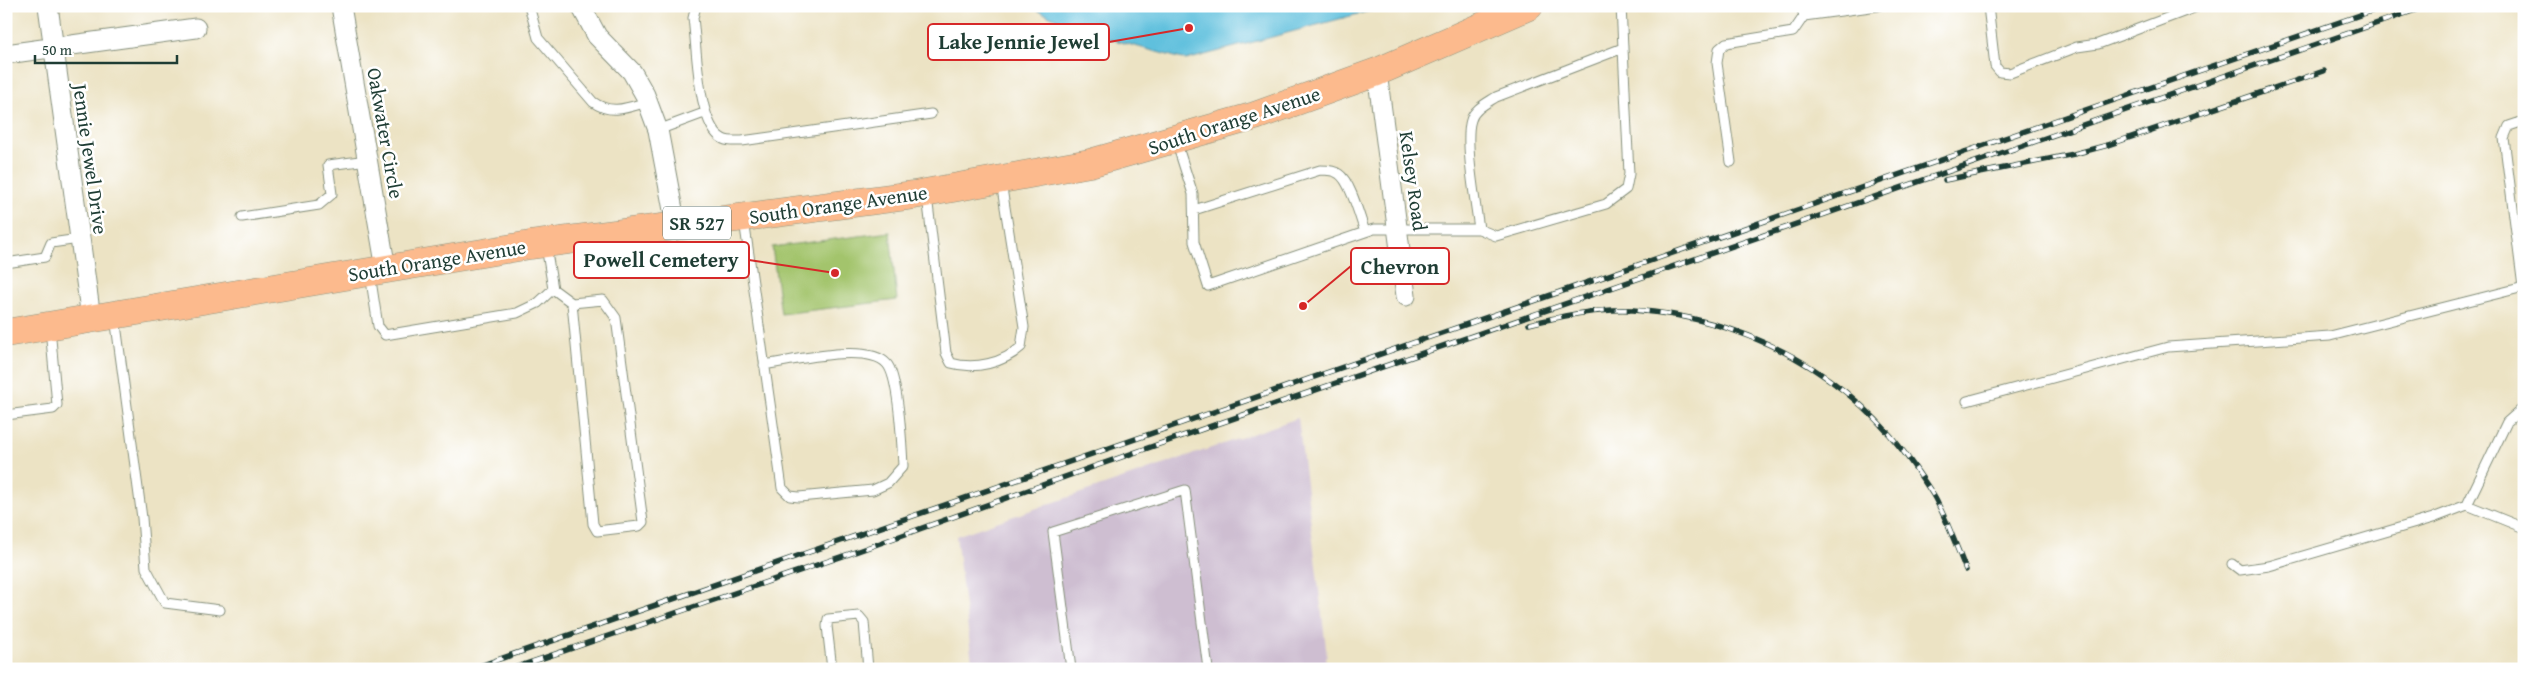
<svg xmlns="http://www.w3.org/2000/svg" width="2530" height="675" viewBox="0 0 2530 675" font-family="'Gentium Book Plus',serif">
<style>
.industrial{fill:#cebed1}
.green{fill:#a3c46c;stroke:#618050}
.water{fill:#5fc0dd;stroke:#3f7e88}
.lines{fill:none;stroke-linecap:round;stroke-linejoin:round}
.service-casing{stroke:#86907c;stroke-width:11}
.minor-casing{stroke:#86907c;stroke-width:21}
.primary-casing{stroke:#86907c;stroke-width:29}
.service{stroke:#fff;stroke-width:9}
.minor{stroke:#fff;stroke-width:19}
.primary{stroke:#fcba8d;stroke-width:28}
.rail-casing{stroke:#1f3d34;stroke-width:5.5}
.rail{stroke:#fff;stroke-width:4;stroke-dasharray:11;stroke-linecap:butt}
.labels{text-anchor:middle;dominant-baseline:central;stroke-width:5;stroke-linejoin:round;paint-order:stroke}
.shield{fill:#fff;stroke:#627771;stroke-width:1}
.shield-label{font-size:19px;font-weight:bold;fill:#1f3d34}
.street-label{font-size:20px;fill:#1f3d34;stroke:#fff}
.leader{fill:none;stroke:#d62828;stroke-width:2}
.callout-dot{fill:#d62828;stroke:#fff;stroke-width:2}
.callout{fill:#fff;stroke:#d62828;stroke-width:2}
.callout-label{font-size:21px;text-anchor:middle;font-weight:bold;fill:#1f3d34}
</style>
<rect width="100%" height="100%" fill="#fff"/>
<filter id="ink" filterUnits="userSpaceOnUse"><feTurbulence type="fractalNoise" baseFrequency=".02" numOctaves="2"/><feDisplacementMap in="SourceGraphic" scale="10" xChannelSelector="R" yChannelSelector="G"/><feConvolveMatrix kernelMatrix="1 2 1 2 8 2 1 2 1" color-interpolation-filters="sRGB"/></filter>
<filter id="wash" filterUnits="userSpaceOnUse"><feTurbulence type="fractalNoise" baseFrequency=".0096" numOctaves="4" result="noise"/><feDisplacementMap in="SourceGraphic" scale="20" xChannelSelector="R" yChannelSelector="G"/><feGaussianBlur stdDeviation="1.12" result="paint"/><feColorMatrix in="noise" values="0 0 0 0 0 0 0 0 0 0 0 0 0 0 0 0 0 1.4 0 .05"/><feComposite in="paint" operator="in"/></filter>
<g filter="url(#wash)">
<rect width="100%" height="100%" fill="#ece3c4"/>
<path class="industrial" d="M1298,418L1327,656L1323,669H973L956,536Z"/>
<path class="green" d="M890,232L897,300L781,314L772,247Z"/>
<path class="water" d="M1028,6H1388L1186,60L1088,33Z"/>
</g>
<g filter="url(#ink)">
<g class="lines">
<g class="service-casing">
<path id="service" d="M529,6L538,38L593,102C611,115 627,108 647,102
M696,6L693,18C697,46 697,126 723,139C729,142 736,141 742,141L931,114
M1801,6L1804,16L1878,6
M1988,6L1995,66L2000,72L2010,73L2077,47L2098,44L2199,6
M658,130L704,113
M1176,141L1193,194L1194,242L1208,286L1374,229H1479L1496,236L1606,204L1626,189L1629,174L1621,6
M1731,162L1717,63L1719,49L1726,43L1793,32L1804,16
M927,196L946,353L951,363C975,370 1003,363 1021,347L1024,327L1001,182
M1194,210L1320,170C1326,170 1334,170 1339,174C1351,182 1360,218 1365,232
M242,217L319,205L332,194L328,165L368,160
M744,220L748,248L782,488L790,496L799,497L873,490L888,483L903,466C902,446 899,378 887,364C868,342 791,361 764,365
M1479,229C1476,205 1464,140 1471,120C1474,109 1487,103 1496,97L1623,48
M546,246L553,289L572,303L593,524L597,531L639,526L643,522L616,318L603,300L572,303
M6,263L45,257L51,243L79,239
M370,274L378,326L385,335L517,313L538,303L553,289
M2523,287L2504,138L2509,126L2524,121
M115,317L142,518L146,568L165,603L220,610
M1967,401L2168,347L2330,336L2524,287
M6,415L53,409L57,405L50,328
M2467,505L2507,422L2524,407
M2232,564L2240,570L2269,566L2433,518L2467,505L2524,528
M832,669L827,626L828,619L859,616L864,622L868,669
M1071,669L1053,532L1185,490L1208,669"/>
</g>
<g class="minor-casing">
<path id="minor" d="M48,6L91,318
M343,6L342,12L386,269
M581,6L597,36L632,72L645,95L658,130L676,226
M6,54L196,28
M1377,72L1406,296"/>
</g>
<g class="primary-casing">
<path id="primary" d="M6,333L530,245L914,195L1090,163L1255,116L1377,72L1529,6"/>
</g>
<use href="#service" class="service"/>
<use href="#minor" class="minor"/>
<use href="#primary" class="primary"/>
<g class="rail-casing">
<path id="rail" d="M1945,180L2074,154L2108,145L2324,71
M1529,324C1563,316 1598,308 1633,310C1747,318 1852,374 1916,469C1923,480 1932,491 1938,504C1949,525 1957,548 1966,570
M471,669L2386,6
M511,669L858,551L1087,469L2427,6"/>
</g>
<use href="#rail" class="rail"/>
</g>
</g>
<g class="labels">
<rect class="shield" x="663" y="206.5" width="68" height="33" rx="4"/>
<g class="shield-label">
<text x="697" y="223">SR 527</text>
</g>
<g class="street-label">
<text transform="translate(1234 120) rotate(-18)">South Orange Avenue</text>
<text transform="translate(386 133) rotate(80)">Oakwater Circle</text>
<text transform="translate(91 159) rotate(82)">Jennie Jewel Drive</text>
<text transform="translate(1414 181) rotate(82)">Kelsey Road</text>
<text transform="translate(838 204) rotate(-8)">South Orange Avenue</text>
<text transform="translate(437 260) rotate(-9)">South Orange Avenue</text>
</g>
</g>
<path class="leader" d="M1189 28L1109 42M835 273L749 260M1303 306L1351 266"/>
<g class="callout-dot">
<circle cx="1189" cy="28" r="5"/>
<circle cx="835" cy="273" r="5"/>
<circle cx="1303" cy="306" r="5"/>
</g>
<g class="callout">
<rect x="928" y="24" width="181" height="36" rx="5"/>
<rect x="574" y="242" width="175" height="36" rx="5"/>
<rect x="1351" y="248" width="98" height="36" rx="5"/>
</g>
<g class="callout-label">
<text x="1019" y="49">Lake Jennie Jewel</text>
<text x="661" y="267">Powell Cemetery</text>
<text x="1400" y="274">Chevron</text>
</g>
<rect width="2530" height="675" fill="none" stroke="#fff" stroke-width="25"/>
<path d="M35 55v8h142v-8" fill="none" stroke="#1f3d34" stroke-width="2.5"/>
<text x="42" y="55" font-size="15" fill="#1f3d34" stroke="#ffffff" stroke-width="4" paint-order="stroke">50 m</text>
</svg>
